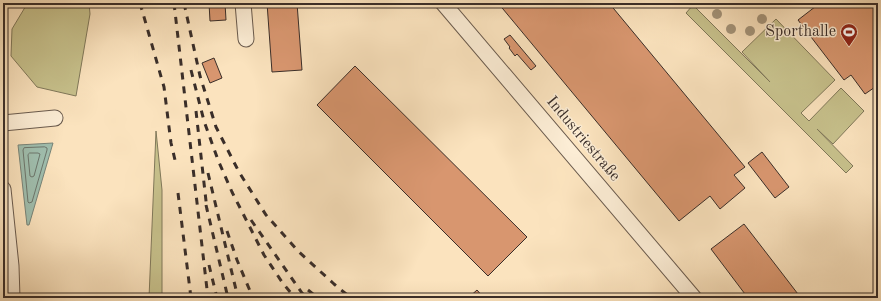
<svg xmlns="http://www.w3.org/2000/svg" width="881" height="301" viewBox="0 0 881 301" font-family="'Old Standard TT',serif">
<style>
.green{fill:#c7c18c;stroke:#80785a}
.water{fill:#9fbeae;stroke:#778479}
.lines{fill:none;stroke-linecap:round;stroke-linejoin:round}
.shore{stroke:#6c766c;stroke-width:1}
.building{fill:#d8966f;stroke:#3a2e29}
.minor-casing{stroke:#6a5b4e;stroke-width:17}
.minor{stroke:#fcedd5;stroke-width:15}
.rail{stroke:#3a2e29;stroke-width:3;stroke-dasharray:7 7;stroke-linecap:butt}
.tree{fill:#a4947a}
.labels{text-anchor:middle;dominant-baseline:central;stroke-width:3;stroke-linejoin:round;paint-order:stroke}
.poi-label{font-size:16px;fill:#3a2e29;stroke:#fcedd5;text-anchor:end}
.street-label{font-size:16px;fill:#3a2e29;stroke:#fcedd5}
</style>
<rect width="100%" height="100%" fill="#fbe3be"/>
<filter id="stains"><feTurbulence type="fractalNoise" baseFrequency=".005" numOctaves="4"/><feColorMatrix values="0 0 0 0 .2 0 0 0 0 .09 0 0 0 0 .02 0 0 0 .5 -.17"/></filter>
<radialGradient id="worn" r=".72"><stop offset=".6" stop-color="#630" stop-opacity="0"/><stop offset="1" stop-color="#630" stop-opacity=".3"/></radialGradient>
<path class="green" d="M30,3H89L90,14L76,96L37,87L11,56L12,29L27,4Z
M693,5L770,82L742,52L776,19L835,80L801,113L809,121L841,88L864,111L833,144L817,129L853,166L846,173L686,13Z
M156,131L162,190V298H149Z"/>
<path class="water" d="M53,143L29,225H27L18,145Z"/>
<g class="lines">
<path class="shore" d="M45,147L47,148V150L32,202L29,203L28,202L23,150L24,148Z
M30,153H38L40,154L34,176L32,177L30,176L28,155Z"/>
</g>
<path class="building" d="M209,3H225L226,20L210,21Z
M267,3H297L302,70L272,72Z
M498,3H609L745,167L734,175L745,188L720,209L710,196L679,221Z
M820,3H878V85L865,94L851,75L844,80L798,20Z
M510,35L536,66L531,70L517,54L515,56L509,48L510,47L504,39Z
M214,58L222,78L210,83L202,63Z
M355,66L527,237L488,276L317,105Z
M762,152L789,187L775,198L748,163Z
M744,224L778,268L801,298H748L711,249Z
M477,290L484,298H468Z"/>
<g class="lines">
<g class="minor-casing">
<path id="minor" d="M243,3L246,39
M443,3L694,298
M3,123L55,118
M3,189L11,266L12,298"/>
</g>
<use href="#minor" class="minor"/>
<path class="rail" d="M140,3L164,87L171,143L175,160
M174,3L208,298
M184,3L200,76L216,127L239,172L266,215L298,251L334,284L351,298
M191,70L204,121L218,160L232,192L264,255L282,282L295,298
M196,111L207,210
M208,173L238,298
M178,193L191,298
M206,205L228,298
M251,220L302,293L306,298
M227,231L237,260L253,298
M209,265L217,298
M308,290L318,298"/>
</g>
<g class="tree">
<circle cx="717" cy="14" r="5"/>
<circle cx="762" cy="19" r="5"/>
<circle cx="731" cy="29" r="5"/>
<circle cx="750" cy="31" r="5"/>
</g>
<defs>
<g id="stadium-pin" transform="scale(0.9)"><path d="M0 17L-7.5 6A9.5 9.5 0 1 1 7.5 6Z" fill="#8f2418" stroke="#fcedd5"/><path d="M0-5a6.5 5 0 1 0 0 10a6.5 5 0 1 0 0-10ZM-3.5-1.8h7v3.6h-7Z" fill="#fff"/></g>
</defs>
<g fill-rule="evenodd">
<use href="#stadium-pin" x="849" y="32"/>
</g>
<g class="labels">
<g class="poi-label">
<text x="836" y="32">Sporthalle</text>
</g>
<g class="street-label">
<text transform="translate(583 139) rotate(50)">Industriestraße</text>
</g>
</g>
<rect width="881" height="301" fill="none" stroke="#fbe3be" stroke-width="16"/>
<rect x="4" y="4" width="873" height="293" fill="none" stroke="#3a2e29" stroke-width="2"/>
<rect x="8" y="8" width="865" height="285" fill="none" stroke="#3a2e29"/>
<rect width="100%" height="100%" filter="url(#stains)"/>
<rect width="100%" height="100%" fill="url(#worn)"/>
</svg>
